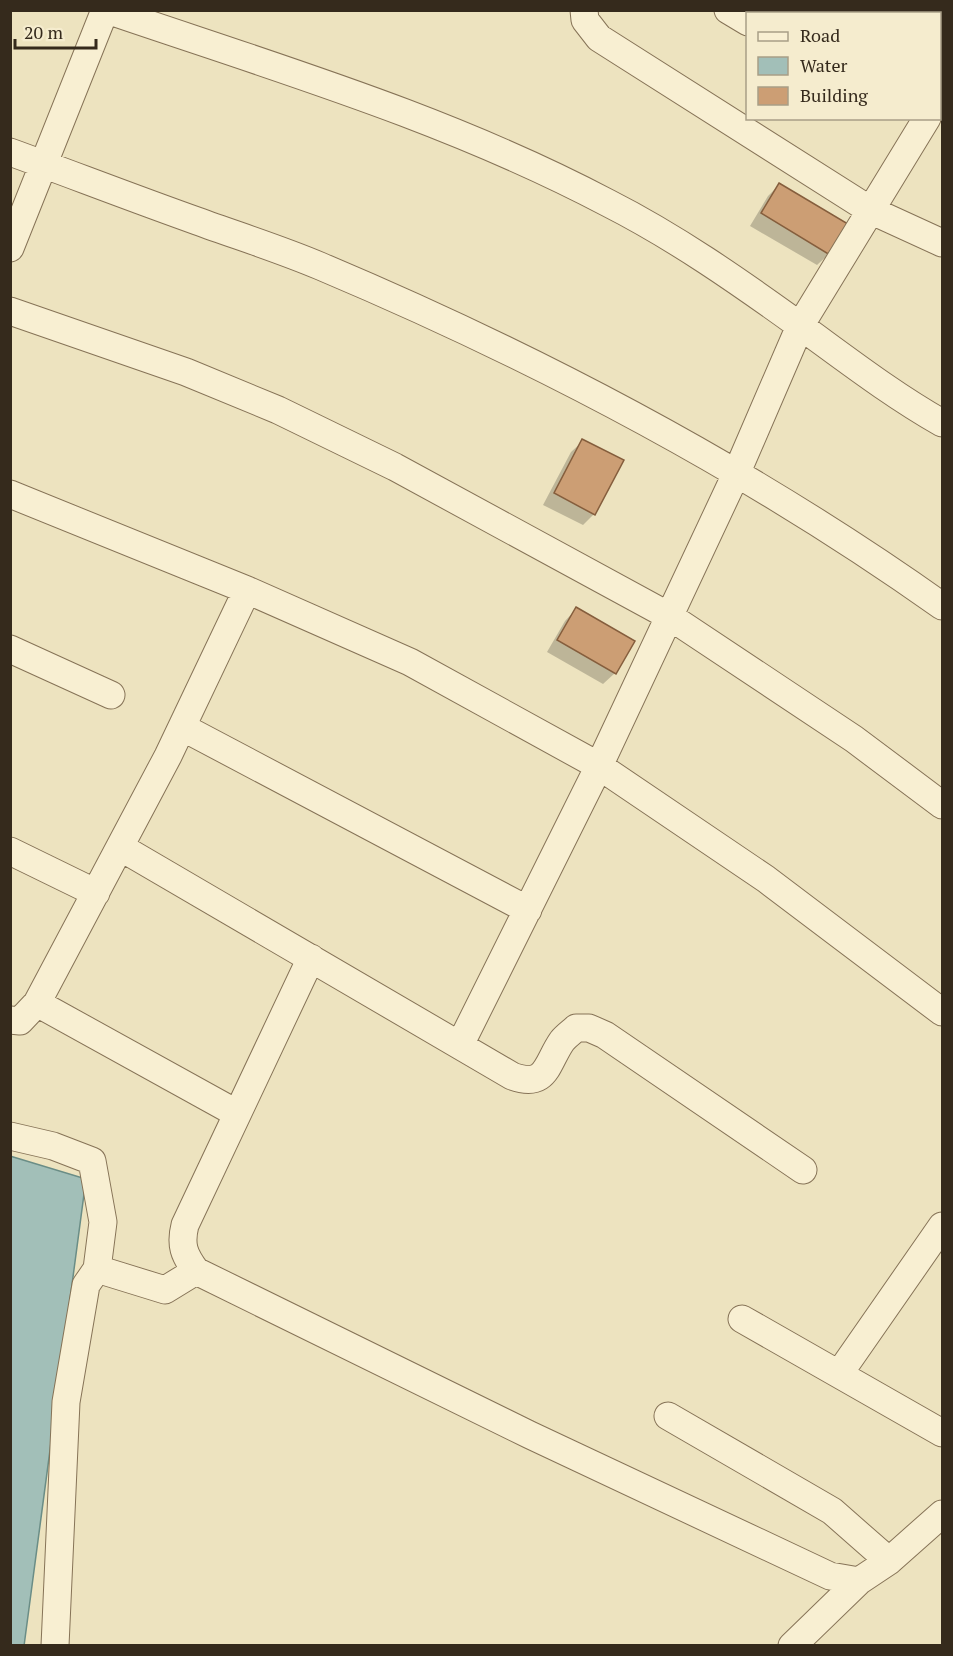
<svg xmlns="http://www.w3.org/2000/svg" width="953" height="1656" viewBox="0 0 953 1656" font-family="'PT Serif',serif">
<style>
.water{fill:#a2bfb8;stroke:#6a8d86;stroke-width:1.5}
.shadow{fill:#0003}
.building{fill:#cc9e74;stroke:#855e3d;stroke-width:1.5}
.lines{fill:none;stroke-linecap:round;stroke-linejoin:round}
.minor-casing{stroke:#867357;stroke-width:29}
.minor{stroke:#f8efd2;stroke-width:27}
</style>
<rect width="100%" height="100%" fill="#ede3bf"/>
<path class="water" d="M10,1156L86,1179L24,1646L10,1645Z"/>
<path class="shadow" d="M779,185L829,254L817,265L750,226L768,196Z
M583,441L594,514L583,525L543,505L571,452Z
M576,609L615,673L603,684L547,652L565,621Z"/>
<path class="building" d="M779,183L848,224L830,255L761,213Z
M582,439L624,460L595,515L554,493Z
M576,607L635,641L616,674L557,640Z"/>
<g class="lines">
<g class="minor-casing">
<path id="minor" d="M107,10C277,68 449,119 608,203C675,237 738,281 799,325C846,359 891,394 942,423
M584,10L585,20L599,38L870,210L942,243
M728,10L748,22
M940,97L942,92
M10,152C73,175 135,199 197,221C238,236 280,249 320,266C538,358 749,469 942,606
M10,248L105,10
M10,311L186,372L278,410L395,467L669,616L854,739L942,805
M10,494L247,590L410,662L599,766L766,879L942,1012
M10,649L111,695
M182,727L528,910
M120,847L512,1076C547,1089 546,1064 562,1041C566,1036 572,1032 576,1028H589L605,1035L803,1170
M10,851L96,893
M311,958L185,1225C180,1245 184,1255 196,1271L530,1435L830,1576L859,1581L889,1561L942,1514
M37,1003L236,1113
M10,1020L20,1021L37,1003L168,756L247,590
M460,1045L599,766L737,472L800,326L927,118
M10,1136L53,1146L92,1161L103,1222L97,1269
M742,1319L942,1433
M839,1374L942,1226
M668,1416L832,1511L889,1561
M55,1646L66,1402L86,1285L97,1269L165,1290L196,1271
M792,1646L859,1581"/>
</g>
<use href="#minor" class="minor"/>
</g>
<rect width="953" height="1656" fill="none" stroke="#352a1c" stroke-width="24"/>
<rect x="746" y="12" width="195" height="108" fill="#f5ecce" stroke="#a89e87" stroke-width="1.5"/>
<rect x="758" y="32" width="30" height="9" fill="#f8efd2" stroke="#a89e87" stroke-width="1.5"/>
<text x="800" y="42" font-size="18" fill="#352a1c">Road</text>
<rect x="758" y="57" width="30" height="18" fill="#a2bfb8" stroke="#a89e87" stroke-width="1.5"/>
<text x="800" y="72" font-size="18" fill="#352a1c">Water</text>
<rect x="758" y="87" width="30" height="18" fill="#cc9e74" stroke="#a89e87" stroke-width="1.5"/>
<text x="800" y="102" font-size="18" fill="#352a1c">Building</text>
<path d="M15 39v9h81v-9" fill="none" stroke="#352a1c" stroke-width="3"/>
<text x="24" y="39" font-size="18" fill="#352a1c" stroke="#f5ecce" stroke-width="4.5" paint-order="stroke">20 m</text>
</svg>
